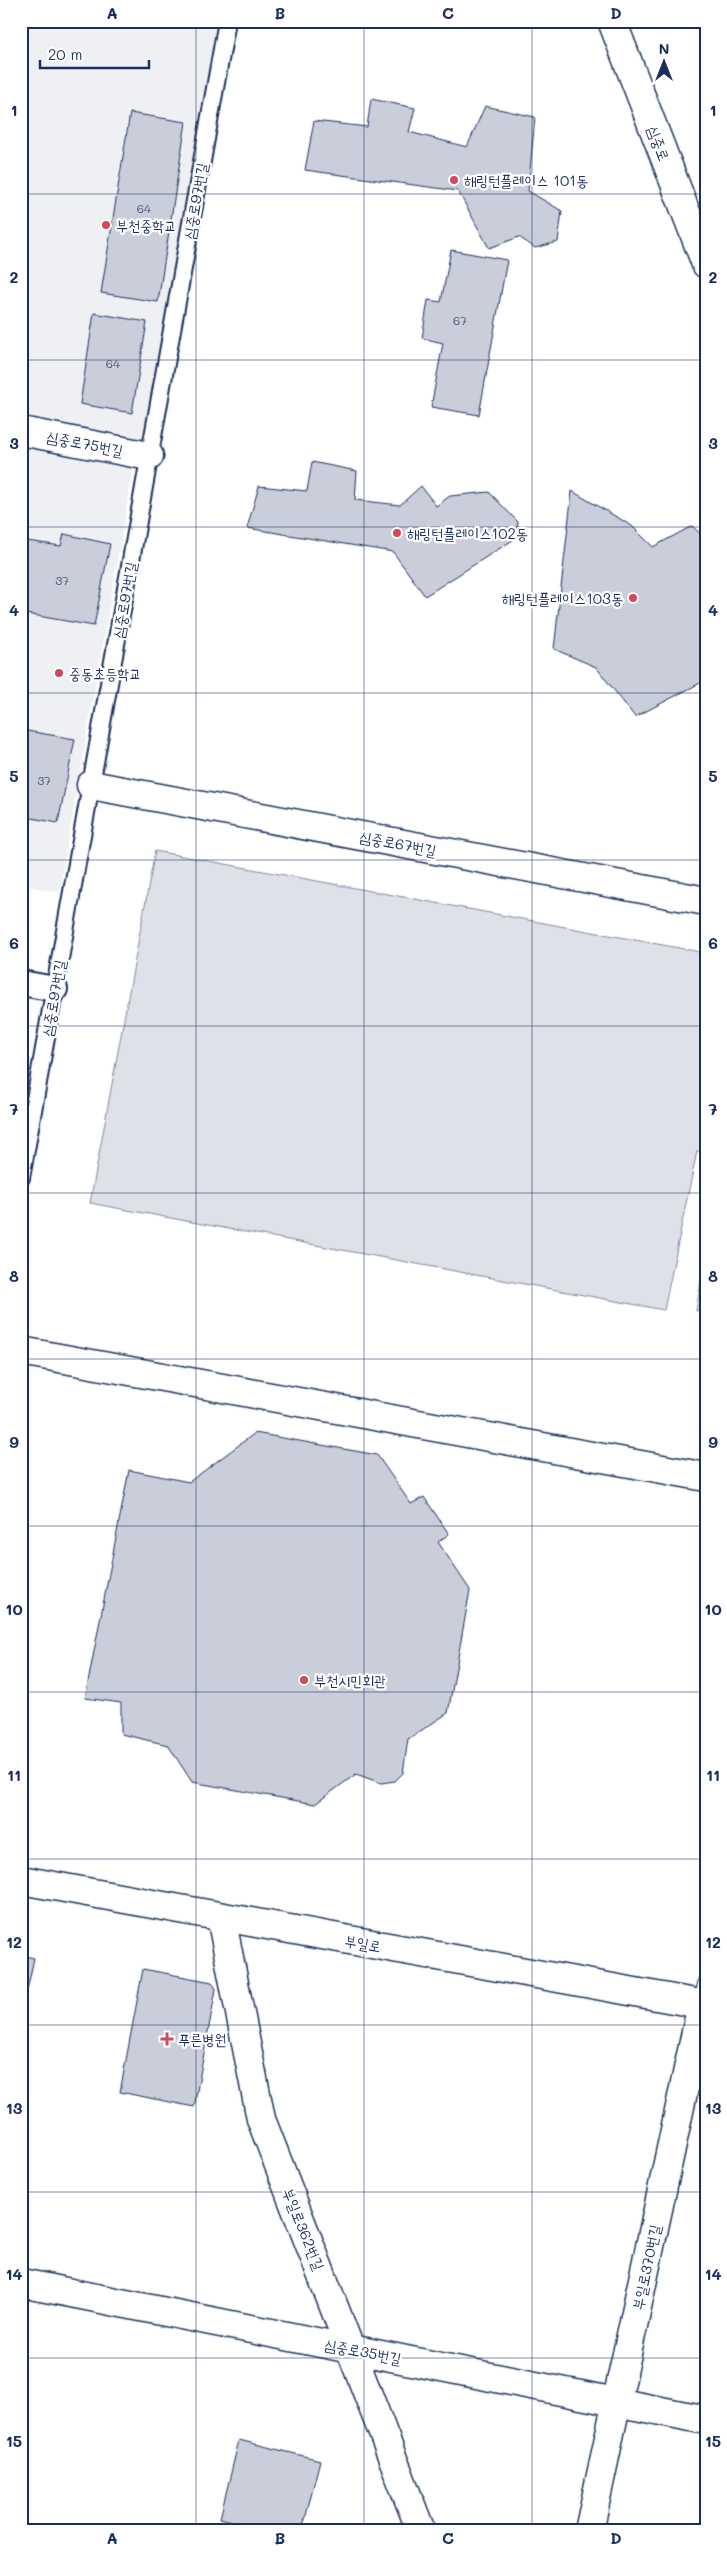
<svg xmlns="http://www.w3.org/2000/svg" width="727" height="2552" viewBox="0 0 727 2552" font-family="Mali,'Poor Story',sans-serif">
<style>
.built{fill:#eff0f4}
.green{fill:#dee1e7;stroke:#7c88a2}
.building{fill:#caceda;stroke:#1b2f5e}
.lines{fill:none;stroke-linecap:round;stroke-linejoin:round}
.service-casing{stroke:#1b2f5e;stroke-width:20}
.pedestrian-casing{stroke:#1b2f5e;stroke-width:28}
.minor-casing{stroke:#1b2f5e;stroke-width:31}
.tertiary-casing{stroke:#1b2f5e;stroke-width:31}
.service{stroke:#fff;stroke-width:16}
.pedestrian{stroke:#fff;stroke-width:24}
.minor{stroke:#fff;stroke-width:28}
.tertiary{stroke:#fff;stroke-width:28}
.grid{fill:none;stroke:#1b2f5e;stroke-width:1;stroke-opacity:0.55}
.poi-dot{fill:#d1495b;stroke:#fff;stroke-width:2}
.labels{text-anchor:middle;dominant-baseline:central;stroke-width:4.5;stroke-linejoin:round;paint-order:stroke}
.number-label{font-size:12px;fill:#47577d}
.street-label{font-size:15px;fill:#1b2f5e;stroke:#fff}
.poi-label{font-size:15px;fill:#1b2f5e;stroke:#fff;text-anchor:start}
.neatline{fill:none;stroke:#1b2f5e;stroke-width:2}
.grid-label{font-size:16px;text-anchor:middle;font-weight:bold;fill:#1b2f5e}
</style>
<rect width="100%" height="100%" fill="#fff"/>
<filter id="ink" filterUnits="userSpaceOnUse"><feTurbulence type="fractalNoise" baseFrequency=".02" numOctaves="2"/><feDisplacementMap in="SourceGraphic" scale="10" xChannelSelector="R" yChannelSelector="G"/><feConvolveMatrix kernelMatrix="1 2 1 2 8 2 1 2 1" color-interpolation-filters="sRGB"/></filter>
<g filter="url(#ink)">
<path class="built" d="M21,21H226L149,456L21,430Z
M21,440L135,460L59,892L21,885Z"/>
<path class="green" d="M155,851L706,953V1152L697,1151L664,1310L90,1203Z
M706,1250V1311H696Z"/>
<path class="building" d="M371,99L415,108L409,132L467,147L485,106L535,117L528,191L562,211L558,242L535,248L519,237L489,248L458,191L305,170L314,121L367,127Z
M130,113L186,122L158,302L101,293Z
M451,250L507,260L479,415L431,407L443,343L422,338L428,300L441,302Z
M94,313L147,322L132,413L80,404Z
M312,462L357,471L355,500L400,505L421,486L436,506L450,496L489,492L518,522L516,538L425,596L393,552L247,528L259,486L307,491Z
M572,491L632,526L653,547L692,526L706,539V680L635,717L596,667L554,649Z
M64,534L110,544L94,626L21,613V540L61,546Z
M27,731L75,739L58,823L21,816V743H24Z
M706,762V792L702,791Z
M255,1433L377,1455L411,1504L424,1497L449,1534L438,1542L470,1590L448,1713L408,1739L403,1773L395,1781L381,1783L356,1774L315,1804L192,1782L168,1745L121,1734V1703L85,1698L129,1470L189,1482Z
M21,1955L34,1958L21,2019Z
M143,1969L212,1982L216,1989L194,2107L120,2092Z
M239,2440L320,2460L302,2531H272L220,2518Z"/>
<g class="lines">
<g class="service-casing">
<path id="service" d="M21,1178L227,21
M702,2004L706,1984"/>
</g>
<g class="pedestrian-casing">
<path id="pedestrian" d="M21,983L55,989"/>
</g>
<g class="minor-casing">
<path id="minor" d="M21,431L149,456
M91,785L706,901
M21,1351L706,1477
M221,1917L261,2119L421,2531
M21,2283L706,2420
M589,2531L702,2004"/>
</g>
<g class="tertiary-casing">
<path id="tertiary" d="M612,21L706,264
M21,1880L706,2005"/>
</g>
<use href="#service" class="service"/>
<use href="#pedestrian" class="pedestrian"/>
<use href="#minor" class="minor"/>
<use href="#tertiary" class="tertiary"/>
</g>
</g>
<path class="grid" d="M196,21V2531M364,21V2531M532,21V2531M21,194H706M21,360H706M21,527H706M21,693H706M21,860H706M21,1026H706M21,1193H706M21,1359H706M21,1526H706M21,1692H706M21,1859H706M21,2025H706M21,2192H706M21,2358H706"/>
<g class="poi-dot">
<circle cx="454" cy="180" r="5"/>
<circle cx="106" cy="225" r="5"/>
<circle cx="397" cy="533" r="5"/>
<circle cx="633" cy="598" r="5"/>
<circle cx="59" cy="673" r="5"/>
<circle cx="304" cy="1680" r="5"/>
<path d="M164.5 2031.5h5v5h5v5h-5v5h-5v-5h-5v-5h5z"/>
</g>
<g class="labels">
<g class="number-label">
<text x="144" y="208">64</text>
<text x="460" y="320">67</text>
<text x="113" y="363">64</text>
<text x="62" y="580">37</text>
<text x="44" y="780">37</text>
</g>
<g class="street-label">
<text transform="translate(659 143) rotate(69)">심중로</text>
<text transform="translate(195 201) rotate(-80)">심중로97번길</text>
<text transform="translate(85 443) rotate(11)">심중로75번길</text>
<text transform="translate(124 600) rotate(-80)">심중로97번길</text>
<text transform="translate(398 843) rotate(11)">심중로67번길</text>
<text transform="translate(53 998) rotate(-80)">심중로97번길</text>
<text transform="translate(363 1943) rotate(10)">부일로</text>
<text transform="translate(304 2229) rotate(68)">부일로362번길</text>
<text transform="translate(646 2267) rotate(-78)">부일로370번길</text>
<text transform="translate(363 2351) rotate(11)">심중로35번길</text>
</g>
<g class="poi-label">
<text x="464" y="180">해링턴플레이스 101동</text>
<text x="116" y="225">부천중학교</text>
<text x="407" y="533">해링턴플레이스102동</text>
<text x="623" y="598" text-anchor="end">해링턴플레이스103동</text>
<text x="69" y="673">중동초등학교</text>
<text x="314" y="1680">부천시민회관</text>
<text x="178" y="2039">푸른병원</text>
</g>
</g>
<rect width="727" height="2552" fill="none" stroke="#fff" stroke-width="55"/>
<g transform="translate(664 62)" stroke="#ffffff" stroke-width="4" paint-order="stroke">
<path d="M0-4L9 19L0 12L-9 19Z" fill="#1b2f5e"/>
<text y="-8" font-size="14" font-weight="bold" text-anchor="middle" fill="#1b2f5e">N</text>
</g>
<path d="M40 60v8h109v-8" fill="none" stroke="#1b2f5e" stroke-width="2.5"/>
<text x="48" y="60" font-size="15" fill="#1b2f5e" stroke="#ffffff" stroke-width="4" paint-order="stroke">20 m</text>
<rect x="28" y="28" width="672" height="2496" class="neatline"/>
<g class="grid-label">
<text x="112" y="19">A</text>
<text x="280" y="19">B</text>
<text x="448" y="19">C</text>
<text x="616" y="19">D</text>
<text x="14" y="116">1</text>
<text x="713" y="116">1</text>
<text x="14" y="283">2</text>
<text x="713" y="283">2</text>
<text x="14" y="449">3</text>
<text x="713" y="449">3</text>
<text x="14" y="616">4</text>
<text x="713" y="616">4</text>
<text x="14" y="782">5</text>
<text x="713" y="782">5</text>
<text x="14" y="949">6</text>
<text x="713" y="949">6</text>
<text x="14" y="1115">7</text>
<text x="713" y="1115">7</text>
<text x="14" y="1282">8</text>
<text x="713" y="1282">8</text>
<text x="14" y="1448">9</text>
<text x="713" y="1448">9</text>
<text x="14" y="1615">10</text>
<text x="713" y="1615">10</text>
<text x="14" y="1781">11</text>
<text x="713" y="1781">11</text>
<text x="14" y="1948">12</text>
<text x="713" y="1948">12</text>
<text x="14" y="2114">13</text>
<text x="713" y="2114">13</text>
<text x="14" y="2280">14</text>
<text x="713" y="2280">14</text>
<text x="14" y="2447">15</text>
<text x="713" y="2447">15</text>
<text x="112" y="2544">A</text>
<text x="280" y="2544">B</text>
<text x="448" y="2544">C</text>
<text x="616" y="2544">D</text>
</g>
</svg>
